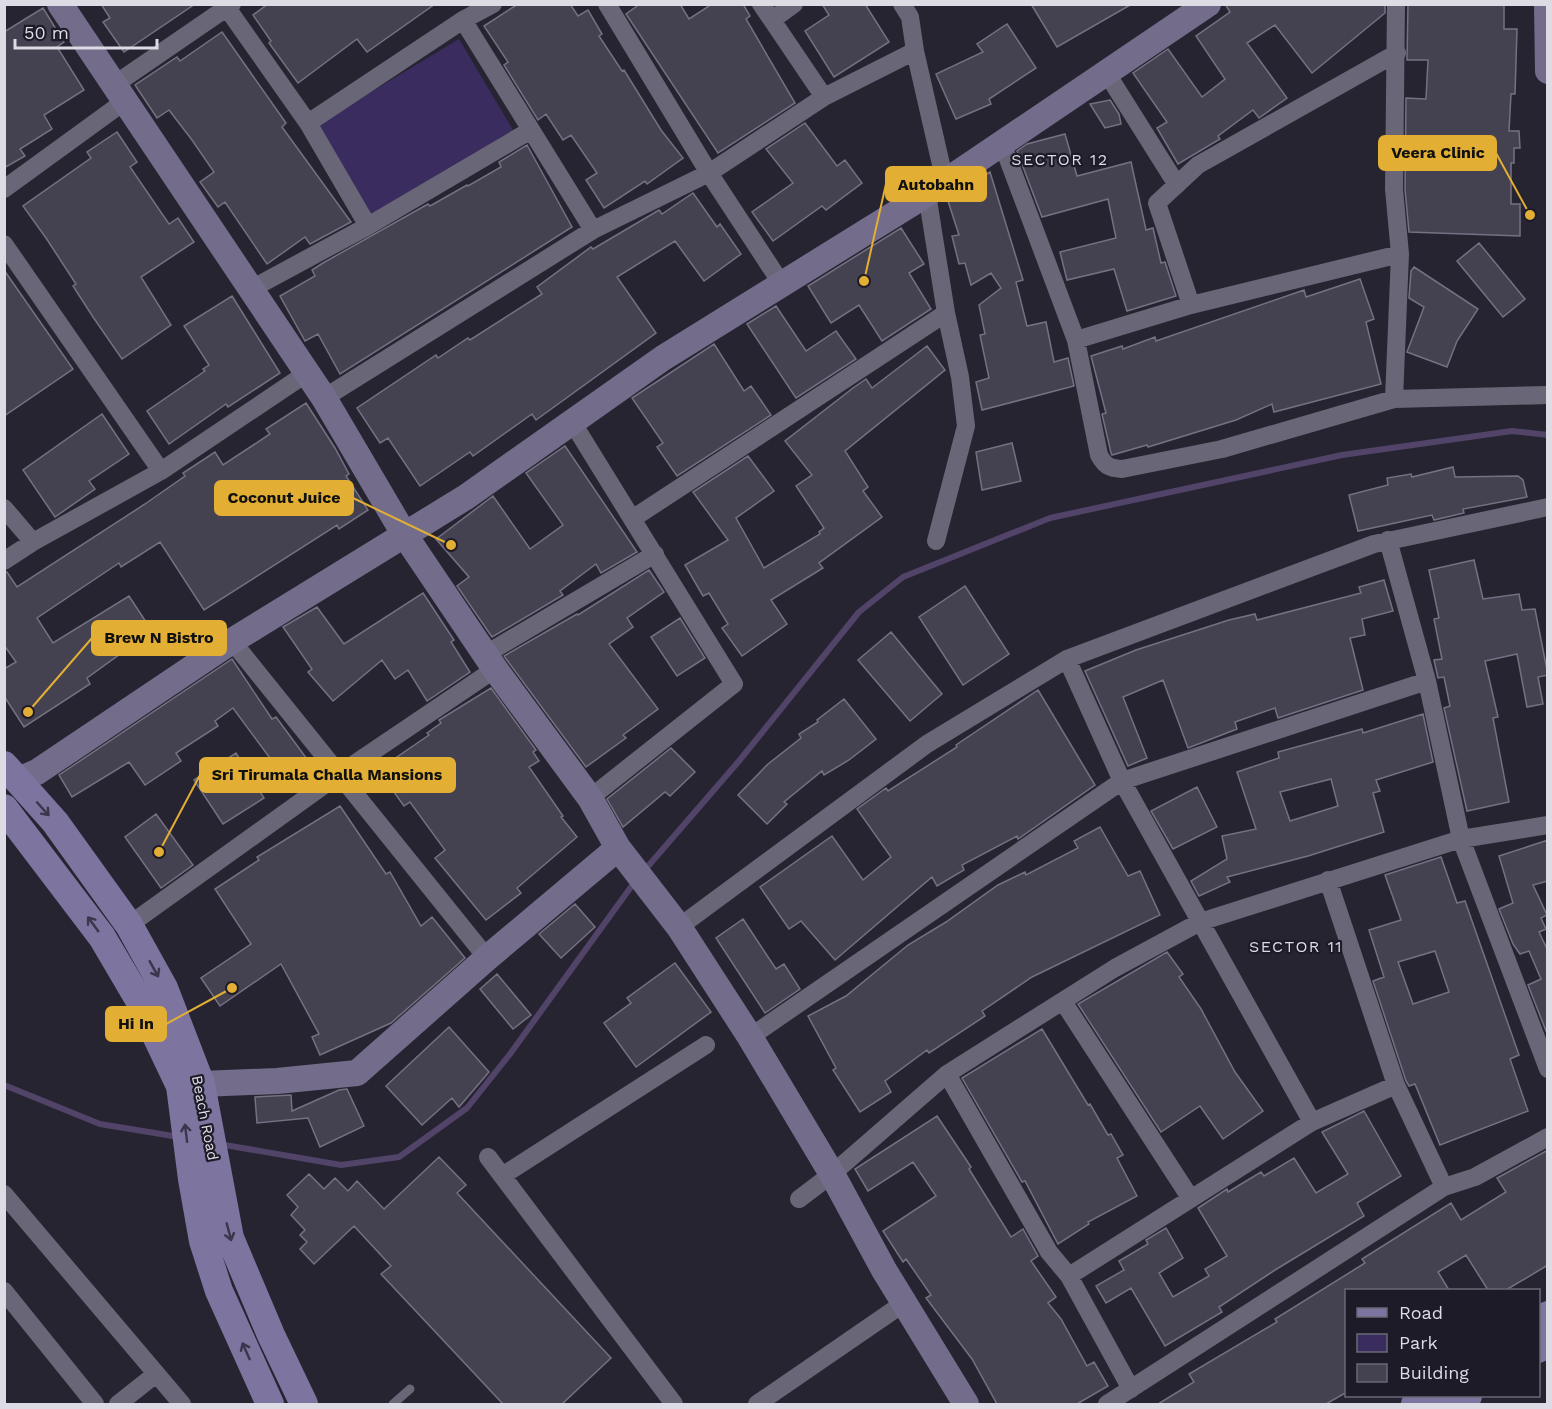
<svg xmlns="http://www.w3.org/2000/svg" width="1552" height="1409" viewBox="0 0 1552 1409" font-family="'Work Sans',sans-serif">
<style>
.green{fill:#3b2c5f}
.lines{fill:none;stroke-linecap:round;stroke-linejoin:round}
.stream{stroke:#524469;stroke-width:6}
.building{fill:#444151;stroke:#757182;stroke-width:1.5;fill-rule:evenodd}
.lane{stroke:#696677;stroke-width:9}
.street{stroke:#696677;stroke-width:18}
.secondary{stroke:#736d8b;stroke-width:26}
.primary{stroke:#7d749f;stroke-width:28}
.oneway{stroke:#3a364c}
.labels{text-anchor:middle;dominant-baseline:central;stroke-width:4.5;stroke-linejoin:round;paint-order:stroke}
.street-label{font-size:15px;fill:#dddce5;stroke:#1e1b28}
.neighbourhood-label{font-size:16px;letter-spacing:1.5px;fill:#dddce5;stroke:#1e1b28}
.leader{fill:none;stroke:#e2af34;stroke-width:2}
.callout-dot{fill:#e2af34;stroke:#1e1b28;stroke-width:2}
.callout{fill:#e2af34;stroke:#e2af34;stroke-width:2}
.callout-label{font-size:16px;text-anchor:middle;font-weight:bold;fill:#111}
</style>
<rect width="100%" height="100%" fill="#272432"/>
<path class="green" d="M459,39L513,130L372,215L318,124Z"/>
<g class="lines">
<path class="stream" d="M643,872L739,761L859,612L903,577L1050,518L1342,455L1512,431L1548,435
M4,1085L100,1124L179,1137
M219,1144L341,1165L399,1157L467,1108L510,1054L636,880"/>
</g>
<path class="building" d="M101,4H195L124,52L103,22L110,18Z
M268,4H435L367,52L357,39L298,83L269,43L271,41L253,15Z
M518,4H570L578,16L588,10L602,34L599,36L622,71L624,70L661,130L683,158L647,184L645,181L604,208L586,180L597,173L571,135L563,140L546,114L538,120L504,65L508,62L484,26Z
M640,4H680L689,19L712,4H743L750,16L746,19L795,103L718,153L626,14Z
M822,4H865L889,42L834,77L805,31L829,15Z
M1031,4H1132L1057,47Z
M1225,4H1385V13L1312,73L1275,25L1247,43L1287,98L1259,118L1253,110L1218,136L1220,139L1178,164L1157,128L1167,122L1133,73L1168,49L1202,97L1225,79L1196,36L1230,12Z
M1408,4H1504V29H1517L1515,94H1511L1509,131H1519L1520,148H1514V163H1511V204H1520V236L1409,232L1405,189L1406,98L1426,99L1428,60H1407Z
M43,8L64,42L57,47L84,90L44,115L52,129L20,149L25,156L4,168V32Z
M1007,24L1036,68L989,99L991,104L956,119L936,74L983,52L977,44Z
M222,32L286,123L282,127L351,222L310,244L305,237L267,264L225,202L218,207L200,182L214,172L192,140L169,110L157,118L135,85L177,57L180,61Z
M1110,100L1119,114L1121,124L1105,128L1090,104Z
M805,123L837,166L845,160L862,183L826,210L822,206L773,241L752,212L793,183L766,149Z
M117,132L137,162L130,167L169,224L178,218L194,242L141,277L171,325L122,359L93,317L73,286L76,284L46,238L23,206L91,158L87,152Z
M1065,134L1077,176L1131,162L1146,230L1153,228L1161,263L1165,262L1176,296L1127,311L1114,269L1067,280L1060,252L1116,238L1108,199L1042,217L1017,151L1027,144Z
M527,145L572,227L340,374L318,334L305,341L280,296L315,276L312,270L323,263L428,204L430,206L467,185L468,186L501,167L499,162Z
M990,172L1023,280L1016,282L1027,326L1046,322L1054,362L1068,358L1074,386L982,410L976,382L989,378L980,335L985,334L979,305L1001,288L991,273L971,285L965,263L959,264L952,236L959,235L947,198Z
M693,193L717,227L720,224L741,254L704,281L675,241L617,277L656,333L536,420L532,414L473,456L470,452L420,486L388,438L380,443L357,408L436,355L438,358L468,338L470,340L542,294L537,287L591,247L593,249L659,210L662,214Z
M901,228L924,264L909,273L931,309L882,341L859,305L831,323L808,286Z
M1479,243L1525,299L1503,317L1457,261Z
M1414,267L1478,309L1457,341L1447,367L1407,352L1424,307L1409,298L1411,271Z
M4,270L73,369L4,416Z
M1360,279L1374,319L1366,322L1381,384L1274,412L1272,404L1236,420L1148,447L1147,445L1112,455L1111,453L1102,414L1106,413L1091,356L1122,346L1123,349L1155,337L1156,341L1304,290L1306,297Z
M232,296L280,373L228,407L226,404L169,444L147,411L205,371L203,369L209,365L184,326Z
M776,306L806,351L836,331L856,359L796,398L747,324Z
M714,344L744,391L751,386L771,415L677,476L657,447L663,443L632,398Z
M927,346L945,370L845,451L868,487L863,491L882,517L819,563L823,568L771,600L787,624L742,656L722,628L728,624L709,593L703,596L685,565L728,540L693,492L748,456L774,491L736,518L764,568L820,534L819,532L824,528L796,486L812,475L785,441L853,388L866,379L872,388Z
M306,403L335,448L349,474L346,476L368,510L339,529L337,525L204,610L160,542L121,567L119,563L37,618L53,643L129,596L152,631L87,678L90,684L24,727L4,696V669L16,662L4,645V572H7L17,587L145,504L185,476L183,473L215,452L223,465L270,434L266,429Z
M102,414L129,454L89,481L95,489L55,517L23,470Z
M1012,443L1021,481L982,490L976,452Z
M565,446L637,552L601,573L596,564L560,591L563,595L492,637L457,586L469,577L436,539L493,496L530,549L563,525L526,473Z
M1453,467L1455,477L1518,476L1523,480L1527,497L1463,509L1464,513L1434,520L1432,515L1358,531L1349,495L1388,485L1387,478L1411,474L1412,477Z
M1474,560L1483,599L1519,594L1522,610L1535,609L1548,675L1538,677L1543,704L1527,707L1517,654L1485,661L1498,717L1493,718L1509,802L1467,811L1444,708L1450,706L1444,677L1438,678L1434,660L1442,659L1434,619L1439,618L1429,570Z
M649,570L664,592L627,618L633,627L609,644L658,709L623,735L626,738L586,767L504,656L577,614L578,615Z
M1384,580L1393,611L1362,619L1365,635L1350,638L1363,690L1278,718L1275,708L1235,722L1237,729L1188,748L1163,680L1123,697L1147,758L1128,766L1085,671L1136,650L1229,620L1255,614L1257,620L1361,593L1359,587Z
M965,586L1009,654L963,685L919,617Z
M423,593L454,640L451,642L470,672L427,701L408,670L395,679L382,660L333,701L308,672L312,669L283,627L317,607L344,644Z
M680,618L705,658L677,676L651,637Z
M891,632L942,694L910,721L858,660Z
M232,659L272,719L276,717L318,774L295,792L233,708L215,721L218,726L176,753L181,761L145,785L129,762L72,797L59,775Z
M491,688L536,750L533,752L539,761L529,767L563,816L561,817L577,837L517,888L521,893L486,920L435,858L445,850L410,802L404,806L378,770L429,735L427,733L441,723L439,720Z
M1038,690L1095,785L1018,839L1017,836L962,865L964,870L937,886L932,877L835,960L801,921L789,929L760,887L832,836L863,880L891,857L857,809L886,788L888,791L957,747L956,745Z
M844,699L876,739L849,760L824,775L822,771L784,802L787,804L767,824L738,795L768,764L801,738L799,734L818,722L817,720Z
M1423,714L1433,762L1376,780L1380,791L1373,793L1384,832L1308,856L1227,877L1230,882L1199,896L1191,881L1227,859L1222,836L1256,829L1237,772L1279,758L1278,752L1362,729L1363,733ZM1331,779L1338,806L1290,821L1280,792Z
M671,748L695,772L670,796L665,792L623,827L607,799Z
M236,753L264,798L223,824L194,780Z
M1197,787L1217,827L1173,849L1151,811Z
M340,806L386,874L390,872L421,926L432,917L465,958L391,1023L320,1055L312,1037L319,1034L281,964L220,1006L201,978L251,944L215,889L259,860L257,857Z
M156,814L193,865L161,888L125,837Z
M1100,827L1128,876L1140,871L1160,915L1032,977L982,1011L985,1016L929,1053L927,1050L885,1081L891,1092L860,1112L833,1070L836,1068L808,1016L846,996L908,945L946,922L998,885L1025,872L1026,875L1078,848L1074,841Z
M1548,840V881L1533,885L1547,915L1541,918L1546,929L1539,932L1548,951V1036L1528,985L1541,979L1529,951L1520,954L1513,944L1499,909L1513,903L1499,856Z
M1441,857L1457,903L1465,901L1519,1055L1510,1059L1528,1111L1440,1145L1415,1084L1409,1086L1406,1081L1373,981L1384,977L1369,930L1401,920L1385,875ZM1435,951L1449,992L1413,1004L1398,962Z
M575,904L595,927L561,958L539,934Z
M743,919L776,969L784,964L800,989L765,1013L716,938Z
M1167,952L1183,974L1179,977L1201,1009L1235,1072L1263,1111L1223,1139L1200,1106L1161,1132L1078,1004Z
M675,963L711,1012L636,1067L604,1023L631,1003L627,998Z
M497,974L531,1015L513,1029L480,989Z
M449,1027L489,1072L459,1107L452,1098L422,1125L386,1086Z
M1042,1029L1088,1105L1090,1104L1108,1135L1111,1134L1123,1155L1117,1158L1137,1196L1088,1222L1089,1224L1058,1244L1025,1181L1022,1182L962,1078Z
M347,1089L364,1126L320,1147L308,1118L257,1123L255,1097L291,1095L292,1111L339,1090Z
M1364,1111L1401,1176L1357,1203L1364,1216L1275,1270L1219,1307L1222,1312L1165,1346L1131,1288L1106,1303L1096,1286L1124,1270L1119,1261L1148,1244L1146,1240L1166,1228L1183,1258L1159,1273L1173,1297L1209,1276L1205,1269L1227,1256L1198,1208L1227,1189L1228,1192L1261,1172L1264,1176L1294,1158L1316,1193L1348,1174L1322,1132Z
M937,1116L971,1167L969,1169L1011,1237L1023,1229L1038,1256L1031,1261L1056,1297L1048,1303L1061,1319L1087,1366L1094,1362L1108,1386L1077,1404H997L972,1359L926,1298L931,1295L906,1259L903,1262L883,1231L936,1196L913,1162L868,1191L855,1169Z
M1548,1150V1265L1506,1290H1488L1466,1255L1438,1272L1449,1290H1347V1392L1326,1404H1158L1194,1382L1189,1374L1277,1322L1275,1319L1365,1263L1362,1259L1451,1203L1461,1220L1506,1192L1497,1178Z
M439,1157L466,1185L457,1193L611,1358L562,1404H503L381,1274L391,1266L354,1226L314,1264L300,1249L307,1242L300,1235L305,1230L291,1215L298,1207L287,1195L309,1174L324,1189L335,1178L348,1191L357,1181L384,1209Z"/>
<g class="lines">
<path class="lane" d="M393,1404L410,1389"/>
<path class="street" d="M493,4L463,20L308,123L368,226L531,130
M761,4L772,20L794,4
M902,4L910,17L915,51L945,182
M227,8L308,123
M463,20L593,230
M772,20L824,97
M1397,53L1198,165L1157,203L1191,305L1400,254
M1106,72L1177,185
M114,85L232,4
M1002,143L1076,340L1191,305
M4,189L125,101
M4,244L161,471
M783,286L709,173L824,97L915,51
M251,289L368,226
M1076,340L1099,455C1105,466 1109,468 1122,469L1222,449L1394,399L1548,395
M324,398L593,230L709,173L607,4
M1394,399L1400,254L1394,189L1396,4
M571,420L734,684L590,798
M4,508L33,542
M632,519L946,313L927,194
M1388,540L1427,681L1461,839L1548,1069
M936,541L966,426L960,377L946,313
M4,561L33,542L161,471L307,373
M232,641L487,958
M486,654L655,554
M1067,659L1122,781L1312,1122
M129,925L341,773L495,669
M679,927L927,744L1067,659L1374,544L1548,507
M1064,1003L1191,1199
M750,1037L1122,781L1427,681
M947,1074L1049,1252L1069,1276L1131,1389
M488,1157L674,1404
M502,1176L706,1045
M1444,1187L1475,1177L1548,1137
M4,1194L182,1404
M799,1199L832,1174L947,1074L1115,968L1200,922L1461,839L1548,825
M1069,1276L1312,1122L1396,1085
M4,1291L95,1404
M118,1404L156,1374
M757,1404L904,1303
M1107,1404L1444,1187L1396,1085L1328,880"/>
<path class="secondary" d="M60,4L324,398L404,534L495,669L590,798L618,848L487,958L357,1073L277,1081L201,1084
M1547,4L1548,71
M18,780L37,772L232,641L466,497L663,358L927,194L1208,4
M618,848L679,927L750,1037L832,1174L884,1270L966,1404"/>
<path class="primary" d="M4,765L55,822L129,925L164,988L201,1084L230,1238L271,1335L304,1404
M4,808L102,937L139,1000L180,1086L192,1179L203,1241L219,1291L270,1404
M1538,1321L1548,1315
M1538,1349L1548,1343
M1415,1404L1428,1396
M1454,1404L1468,1396"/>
</g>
<defs><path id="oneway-shaft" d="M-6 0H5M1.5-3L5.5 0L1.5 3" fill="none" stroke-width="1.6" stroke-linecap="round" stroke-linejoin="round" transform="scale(1.5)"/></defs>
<g class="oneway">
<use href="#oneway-shaft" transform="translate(43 809) rotate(48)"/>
<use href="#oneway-shaft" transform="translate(93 924) rotate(-126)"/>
<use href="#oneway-shaft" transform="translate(154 969) rotate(61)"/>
<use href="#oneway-shaft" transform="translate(186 1133) rotate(-97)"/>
<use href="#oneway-shaft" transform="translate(229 1232) rotate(75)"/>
<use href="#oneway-shaft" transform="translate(246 1351) rotate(-114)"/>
</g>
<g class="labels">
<g class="street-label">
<text transform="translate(205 1118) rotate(79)">Beach Road</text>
</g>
<g class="neighbourhood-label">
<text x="1060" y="159">SECTOR 12</text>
<text x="1296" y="946">SECTOR 11</text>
</g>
</g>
<path class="leader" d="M1530 215L1496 153M864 281L886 184M451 545L353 498M28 712L92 638M159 852L200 775M232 988L166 1024"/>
<g class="callout-dot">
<circle cx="1530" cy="215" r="6"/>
<circle cx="864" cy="281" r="6"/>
<circle cx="451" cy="545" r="6"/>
<circle cx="28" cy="712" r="6"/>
<circle cx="159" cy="852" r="6"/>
<circle cx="232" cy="988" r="6"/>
</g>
<g class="callout">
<rect x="1379" y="136" width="117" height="34" rx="6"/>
<rect x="886" y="167" width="100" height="34" rx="6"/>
<rect x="215" y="481" width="138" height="34" rx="6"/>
<rect x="92" y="621" width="134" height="34" rx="6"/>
<rect x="200" y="758" width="255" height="34" rx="6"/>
<rect x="106" y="1007" width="60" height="34" rx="6"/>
</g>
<g class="callout-label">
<text x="1438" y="158">Veera Clinic</text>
<text x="936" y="190">Autobahn</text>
<text x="284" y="503">Coconut Juice</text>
<text x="159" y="643">Brew N Bistro</text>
<text x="327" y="780">Sri Tirumala Challa Mansions</text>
<text x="136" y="1029">Hi In</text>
</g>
<rect width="1552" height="1409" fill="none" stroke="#dddce5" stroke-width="12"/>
<rect x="1345" y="1289" width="195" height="108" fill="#1e1b28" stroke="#6a6874" stroke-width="1.5"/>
<rect x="1357" y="1308" width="30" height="9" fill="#7d749f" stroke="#6a6874" stroke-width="1.5"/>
<text x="1399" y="1319" font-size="18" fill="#dddce5">Road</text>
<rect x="1357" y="1334" width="30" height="18" fill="#3b2c5f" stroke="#6a6874" stroke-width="1.5"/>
<text x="1399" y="1349" font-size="18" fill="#dddce5">Park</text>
<rect x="1357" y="1364" width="30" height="18" fill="#444151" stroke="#6a6874" stroke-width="1.5"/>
<text x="1399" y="1379" font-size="18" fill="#dddce5">Building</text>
<path d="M15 39v9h142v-9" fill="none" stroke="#dddce5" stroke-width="3"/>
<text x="24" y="39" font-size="18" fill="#dddce5" stroke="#1e1b28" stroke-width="4.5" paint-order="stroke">50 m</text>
</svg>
